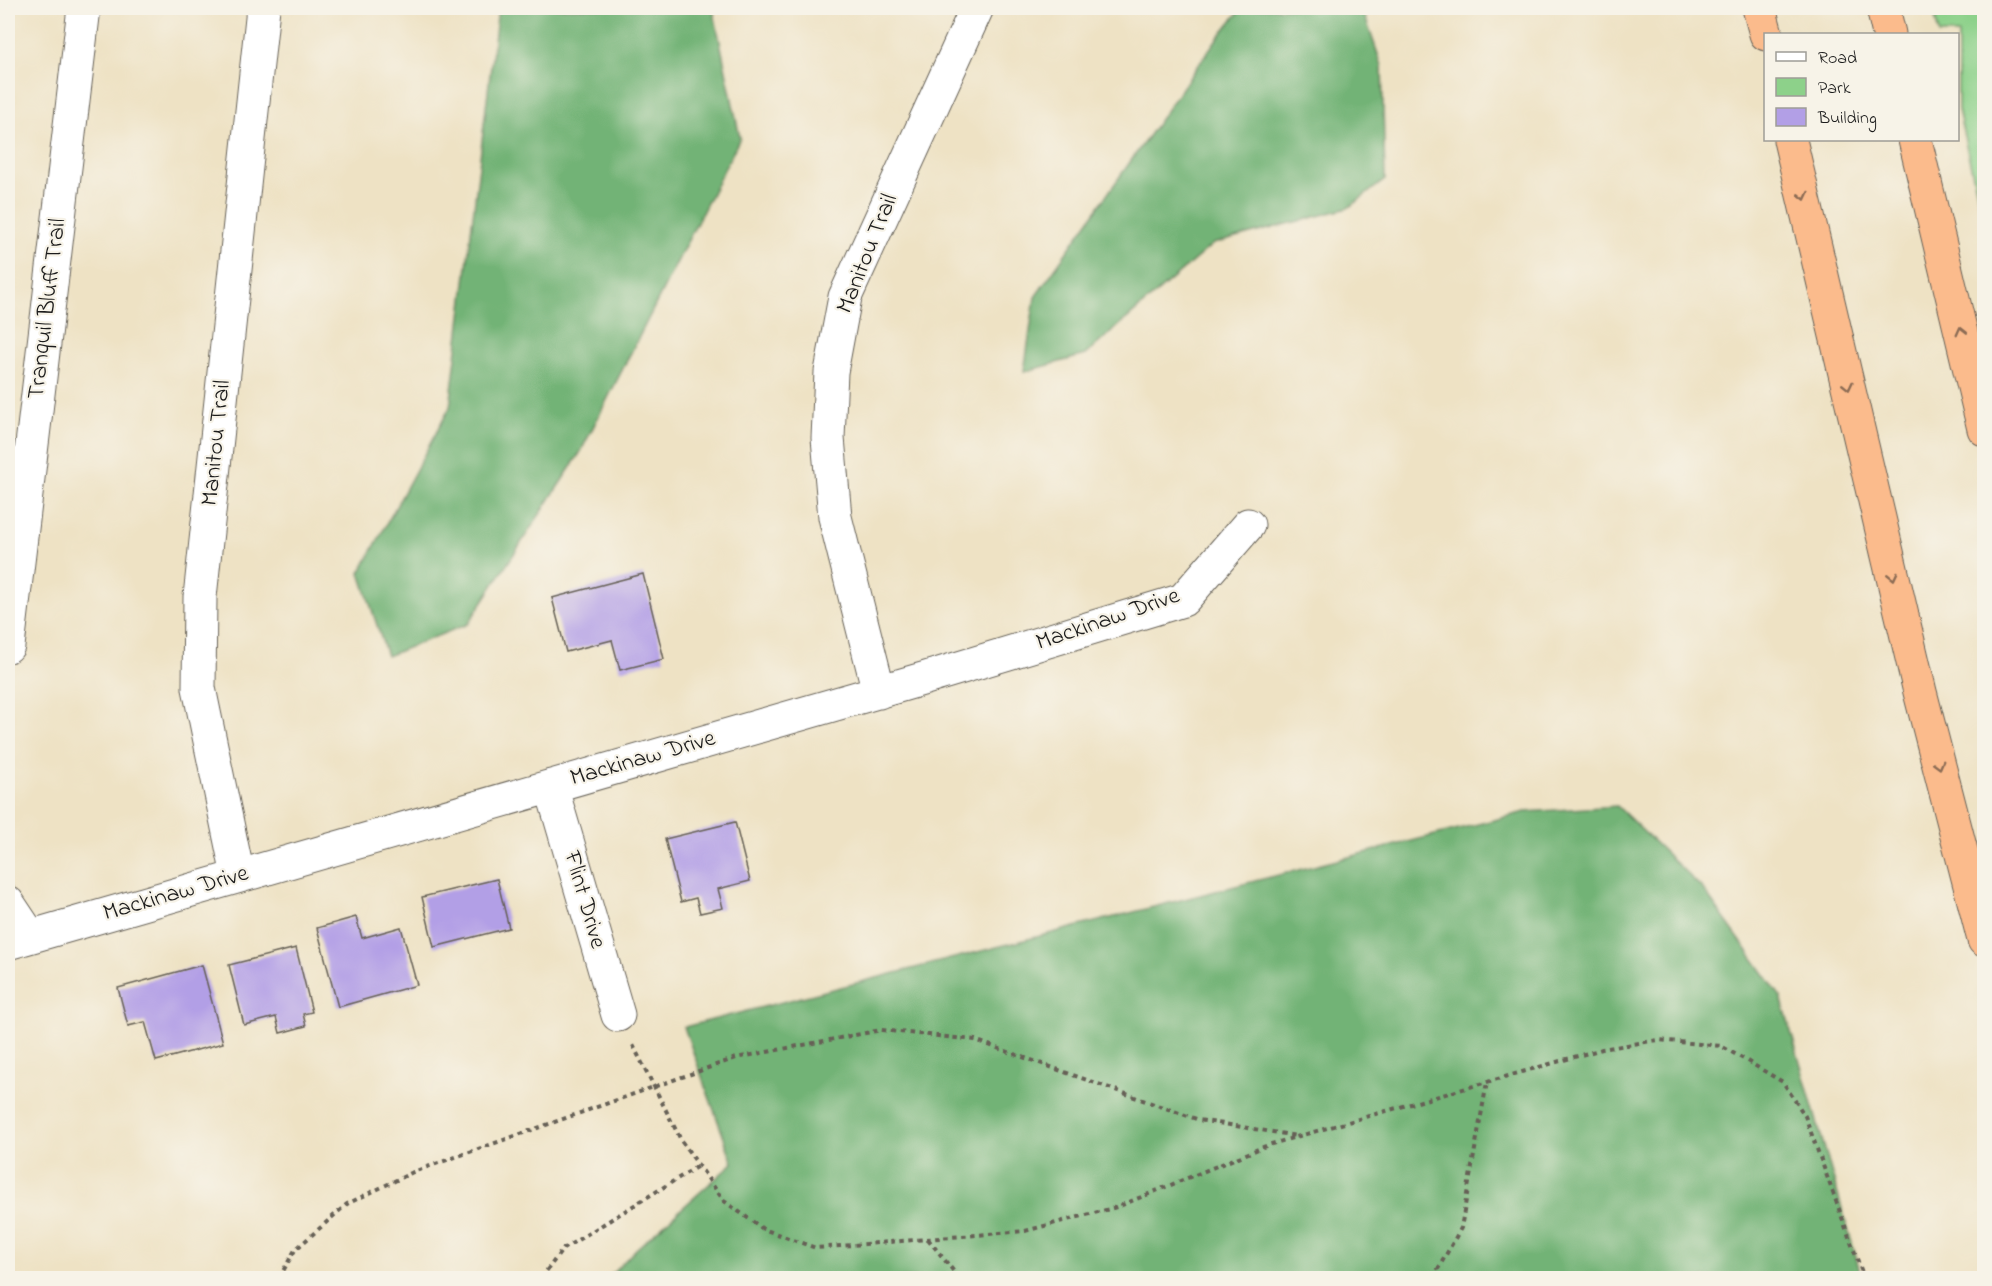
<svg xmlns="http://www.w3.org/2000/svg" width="1992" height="1286" viewBox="0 0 1992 1286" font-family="'Indie Flower',sans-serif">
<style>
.green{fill:#8dd18a;stroke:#547653;stroke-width:1.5}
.forest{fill:#72b376;stroke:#476849;stroke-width:1.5}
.building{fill:#b29fe6}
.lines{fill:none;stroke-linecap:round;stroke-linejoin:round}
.street-casing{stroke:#666157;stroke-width:35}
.highway-casing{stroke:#666157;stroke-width:35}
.path{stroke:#666157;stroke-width:4;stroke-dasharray:4.5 4.5;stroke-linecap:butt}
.street{stroke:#fff;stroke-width:33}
.highway{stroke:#fbbb8c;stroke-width:33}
.oneway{stroke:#8c6c54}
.labels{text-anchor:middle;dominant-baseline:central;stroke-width:4.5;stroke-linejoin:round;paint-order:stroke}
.street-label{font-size:24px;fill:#1c1c1c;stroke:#f7f3e8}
</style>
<rect width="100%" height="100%" fill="#f7f3e8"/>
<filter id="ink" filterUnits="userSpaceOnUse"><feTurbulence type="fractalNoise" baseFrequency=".0167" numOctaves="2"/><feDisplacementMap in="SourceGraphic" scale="12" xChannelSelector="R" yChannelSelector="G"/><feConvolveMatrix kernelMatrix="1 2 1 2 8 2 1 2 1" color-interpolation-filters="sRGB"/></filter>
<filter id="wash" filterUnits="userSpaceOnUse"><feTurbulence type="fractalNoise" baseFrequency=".008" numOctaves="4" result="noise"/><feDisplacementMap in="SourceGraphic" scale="24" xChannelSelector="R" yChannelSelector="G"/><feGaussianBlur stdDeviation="1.35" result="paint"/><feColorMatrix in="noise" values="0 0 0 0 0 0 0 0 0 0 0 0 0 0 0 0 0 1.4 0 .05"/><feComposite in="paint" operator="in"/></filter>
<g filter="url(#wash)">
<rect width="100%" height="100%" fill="#eee2c4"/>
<path class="green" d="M1933,8H1984V224L1958,110V34H1939Z"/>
<path class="forest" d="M498,8H713L740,138L580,453L468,624L387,656L360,573L450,407Z
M1242,8H1362L1382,66L1385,180L1348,208L1213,244L1085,355L1024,372L1035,297L1216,40Z
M1617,806L1703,889L1781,997L1862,1278H608L636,1249L733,1163L684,1027L1525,812Z"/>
<g id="blocks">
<path class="building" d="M643,574L664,659L620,670L612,640L566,652L552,598Z
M735,822L750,881L718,889L723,908L700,913L696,898L681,902L665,839Z
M497,879L509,928L434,947L422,897Z
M356,917L362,938L401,927L417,985L338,1007L317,928Z
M296,948L312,1012L303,1014L306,1026L280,1033L276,1017L244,1025L229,965Z
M202,965L223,1043L156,1061L145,1022L128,1026L118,988Z"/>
</g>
</g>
<g filter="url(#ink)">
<use href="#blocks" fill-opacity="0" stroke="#666157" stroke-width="1.5"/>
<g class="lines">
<g class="street-casing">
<path id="street" d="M8,646L84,8
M879,692L835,517L828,438L831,372L845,297L977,8
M551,786L618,1015
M238,876L199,688L200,597L263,8
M8,903L30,936
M8,943L926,678L1183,600L1248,525"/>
</g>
<g class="highway-casing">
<path id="highway" d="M1759,8L1766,34
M1883,8L1889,34
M1790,140L1920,692L1984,940
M1915,140L1984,429"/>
</g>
<path class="path" d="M633,1045L682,1142L724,1201L763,1229L816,1248L1025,1231L1117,1207L1268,1145L1602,1049L1658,1040L1721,1046L1783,1082L1805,1116L1864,1278
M928,1239L959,1278
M279,1278L295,1250L347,1204L413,1172L736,1058L881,1030L975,1040L1199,1120L1297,1136
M541,1278L563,1249L698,1166
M1433,1278L1461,1228L1487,1082"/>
<use href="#street" class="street"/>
<use href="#highway" class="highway"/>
</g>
<defs><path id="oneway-chevron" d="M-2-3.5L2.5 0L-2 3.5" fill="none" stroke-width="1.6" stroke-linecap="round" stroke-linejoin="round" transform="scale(1.5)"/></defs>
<g class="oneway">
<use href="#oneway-chevron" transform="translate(1804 196) rotate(77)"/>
<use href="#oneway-chevron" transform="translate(1961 331) rotate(-104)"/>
<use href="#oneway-chevron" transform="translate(1848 386) rotate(77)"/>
<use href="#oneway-chevron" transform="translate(1893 576) rotate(77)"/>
<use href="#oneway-chevron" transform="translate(1939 765) rotate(75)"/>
</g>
</g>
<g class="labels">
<g class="street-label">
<text transform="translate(868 254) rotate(-68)">Manitou Trail</text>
<text transform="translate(48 309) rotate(-83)">Tranquil Bluff Trail</text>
<text transform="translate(217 443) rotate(-84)">Manitou Trail</text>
<text transform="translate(1108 620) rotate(-19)">Mackinaw Drive</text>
<text transform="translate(643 759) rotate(-16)">Mackinaw Drive</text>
<text transform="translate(176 894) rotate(-16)">Mackinaw Drive</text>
<text transform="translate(584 900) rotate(74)">Flint Drive</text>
</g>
</g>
<rect width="1992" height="1286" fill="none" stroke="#f7f3e8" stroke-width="30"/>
<rect x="1764" y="33" width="195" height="108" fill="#f7f3e8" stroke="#9f9d96" stroke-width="1.5"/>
<rect x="1776" y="52" width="30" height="9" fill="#ffffff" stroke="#9f9d96" stroke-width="1.5"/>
<text x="1818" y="63" font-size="18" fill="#1c1c1c">Road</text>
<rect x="1776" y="78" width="30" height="18" fill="#8dd18a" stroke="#9f9d96" stroke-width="1.5"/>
<text x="1818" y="93" font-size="18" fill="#1c1c1c">Park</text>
<rect x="1776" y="108" width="30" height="18" fill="#b29fe6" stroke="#9f9d96" stroke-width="1.5"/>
<text x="1818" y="123" font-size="18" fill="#1c1c1c">Building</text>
</svg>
